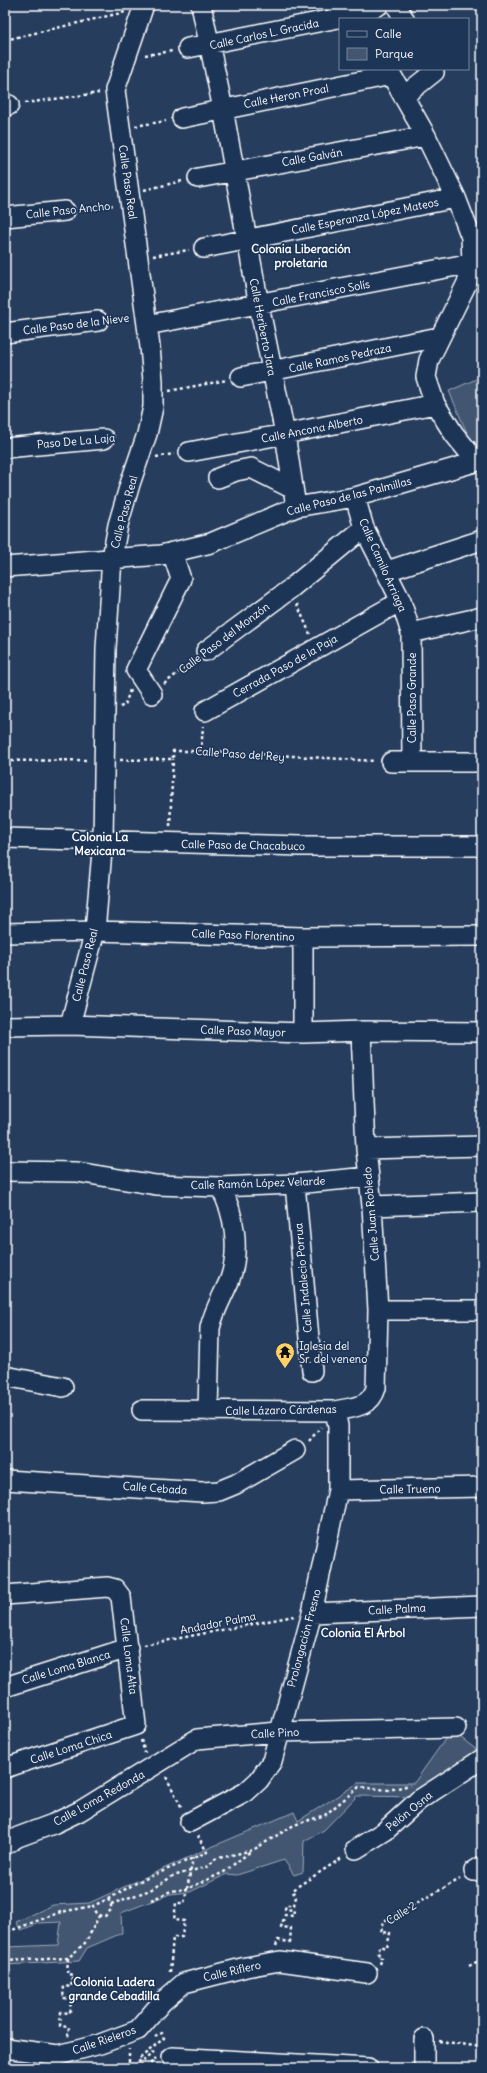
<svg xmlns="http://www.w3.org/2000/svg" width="487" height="2073" viewBox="0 0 487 2073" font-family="Delius,sans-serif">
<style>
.park{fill:#425672;stroke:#a0aab8}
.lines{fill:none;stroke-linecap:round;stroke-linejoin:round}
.minor-casing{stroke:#fff;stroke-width:22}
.path{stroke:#fff;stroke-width:2.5;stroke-dasharray:3 3;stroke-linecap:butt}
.minor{stroke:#1d3557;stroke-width:19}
.path-bridge{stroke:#fff;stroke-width:2.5;stroke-dasharray:3 3;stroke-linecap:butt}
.labels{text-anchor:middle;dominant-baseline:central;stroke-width:3.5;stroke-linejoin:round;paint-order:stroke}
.street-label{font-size:11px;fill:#fff;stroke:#1d3557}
.poi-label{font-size:11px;fill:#fff;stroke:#1d3557;text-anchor:start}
.neighbourhood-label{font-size:12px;font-weight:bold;fill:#fff;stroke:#1d3557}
</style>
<rect width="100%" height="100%" fill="#263d5e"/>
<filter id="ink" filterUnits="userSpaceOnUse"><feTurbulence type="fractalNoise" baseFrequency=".025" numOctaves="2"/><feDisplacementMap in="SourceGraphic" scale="8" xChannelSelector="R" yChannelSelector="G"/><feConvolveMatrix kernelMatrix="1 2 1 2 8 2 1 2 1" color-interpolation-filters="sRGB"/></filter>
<g filter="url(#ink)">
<path class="park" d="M481,377L482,381V444L470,440L449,391Z
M456,1734L482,1754L417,1797L357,1796L324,1830L304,1841L303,1872L294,1875L284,1860L237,1875L227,1874L190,1892L170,1894L121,1913L122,1933L87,1948L79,1961L5,1965V1947L58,1945L61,1922L40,1923L21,1930L16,1922L53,1905L89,1903L202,1851L294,1812L298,1821L358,1783H414L446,1738Z"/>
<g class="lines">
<g class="minor-casing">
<path id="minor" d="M201,5L223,109L259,305L285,434L296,507
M396,5L404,19
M188,48L363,13L379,5
M388,69L426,136L456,198L471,237L472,263L467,283L429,360L426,377L435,404L454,434L476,461
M404,96L434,72L433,69
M5,106L9,105
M182,118L391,75
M198,178L426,136
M5,217L65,211
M204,248L456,198
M147,325L472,263
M5,333L98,321
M241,377L439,337
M5,448L104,439
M189,452L285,434L435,404
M218,478L236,471L251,468L293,489
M355,497L364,528L401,601L411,633L412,762
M5,567L161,555L211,543L296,507L355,497L482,460
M387,571L482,540
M411,633L482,617
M206,651L290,589L364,528
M152,694L136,670L181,579L172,552
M205,711L401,601
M391,762H482
M5,838L301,846H482
M5,933L95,931L303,937L482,936
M303,937V1033
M70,1025L95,931L103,840L106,648L112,558L118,525L130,484L147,434L153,407V381L150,347L115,90L144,5
M5,1026L70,1025L303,1033L361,1031L482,1032
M366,1149L482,1146
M5,1171L77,1172L156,1185L220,1187L295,1184L368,1177
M295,1184L312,1371
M372,1206L482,1202
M378,1310H482
M5,1376L63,1387
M142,1410L335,1411C353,1407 370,1408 376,1388L378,1310L372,1206L366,1149L361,1031
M208,1411L210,1328C214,1310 223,1296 230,1279C240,1250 235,1213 220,1187
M5,1480L202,1492L219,1491L236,1484L295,1450
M338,1490L482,1487
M5,1595L107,1587L115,1589L121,1597L136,1725L5,1768
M312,1613L482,1606
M5,1687L128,1648
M190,1822L246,1792L259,1780L272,1761L312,1613L338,1490V1426L335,1411
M5,1845L18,1837L53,1824L80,1811L197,1739L278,1732L456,1728
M356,1849L385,1831L419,1800L482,1759
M474,1871L482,1866
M5,2048L59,2055L100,2044L138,2030L162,2002L184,1983L246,1967L280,1961L367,1973
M172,2057L368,2068
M424,2068V2039"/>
</g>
<path class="path" d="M5,40L125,12
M145,55L173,51
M5,83L6,90
M25,103L99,93
M135,126L166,121
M144,190L182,181
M80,209L115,205
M153,256L189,250
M114,320L129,318
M169,391L227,380
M156,457L174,454
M297,604L310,634
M164,684L193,661
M120,707L125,705L130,690
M201,751L203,726
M120,760L173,759V751H211L375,761
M5,761L89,760
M170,826L173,759
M309,1441L321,1427
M144,1645L294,1616
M141,1740L145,1753
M166,1777L182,1808
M108,1899L138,1882L207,1852L198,1836
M108,1899L111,1904V1910L105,1916C99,1917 94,1913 93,1906Z
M151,1900L171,1891L187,1889L224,1872L251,1851
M111,1904L150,1890L173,1876L209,1866L215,1859L253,1850L294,1825L325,1815L359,1787L389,1790L410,1785
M5,1937L7,1932L61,1912L93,1906
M276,1946L278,1940L290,1942L291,1928L281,1927L285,1915L293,1916L294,1910L285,1909L286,1905H294L296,1897L292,1890L342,1858
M68,1958L67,1974L73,1975L71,1987L64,1986L63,1998L71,1999L70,2013L61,2012L60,2026L69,2027L68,2037
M5,1961L68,1958L86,1942L99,1916
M380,1964L382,1958L378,1957L380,1946L387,1948L390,1933L381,1932L384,1921L460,1879
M469,1966L482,1959
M170,1972L173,1937H182L184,1921L174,1920L176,1903H184L187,1889
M155,2037L162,2033L164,2038L138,2060L141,2063L156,2050
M439,2041L482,2047
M129,2068V2049
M146,2068L156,2058"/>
<use href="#minor" class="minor"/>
<path class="path-bridge" d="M187,1889L193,1858"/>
</g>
</g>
<defs>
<g id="temple-pin" transform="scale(1)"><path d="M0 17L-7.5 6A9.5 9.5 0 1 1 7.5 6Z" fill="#ffd166" stroke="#1d3557"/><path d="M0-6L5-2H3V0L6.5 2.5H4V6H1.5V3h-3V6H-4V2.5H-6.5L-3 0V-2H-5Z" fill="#111"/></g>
</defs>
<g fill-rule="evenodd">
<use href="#temple-pin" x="285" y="1352"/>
</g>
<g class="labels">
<g class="street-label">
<text transform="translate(264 34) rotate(-12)">Calle Carlos L. Gracida</text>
<text transform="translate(286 96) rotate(-11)">Calle Heron Proal</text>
<text transform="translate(312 157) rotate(-10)">Calle Galván</text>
<text transform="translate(128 182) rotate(82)">Calle Paso Real</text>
<text transform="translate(68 210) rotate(-6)">Calle Paso Ancho</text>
<text transform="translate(365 216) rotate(-11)">Calle Esperanza López Mateos</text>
<text transform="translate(321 293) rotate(-11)">Calle Francisco Solís</text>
<text transform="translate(76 324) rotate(-7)">Calle Paso de la Nieve</text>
<text transform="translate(263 327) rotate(79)">Calle Heriberto Jara</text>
<text transform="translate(340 358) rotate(-12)">Calle Ramos Pedraza</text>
<text transform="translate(312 429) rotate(-11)">Calle Ancona Alberto</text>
<text transform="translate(76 441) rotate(-5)">Paso De La Laja</text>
<text transform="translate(349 496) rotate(-14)">Calle Paso de las Palmillas</text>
<text transform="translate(124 512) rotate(-75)">Calle Paso Real</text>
<text transform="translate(383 565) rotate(66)">Calle Camilo Arriaga</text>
<text transform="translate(224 638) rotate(-37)">Calle Paso del Monzón</text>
<text transform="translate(285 666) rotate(-29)">Cerrada Paso de la Paja</text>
<text transform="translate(412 698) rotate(-90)">Calle Paso Grande</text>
<text transform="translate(240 754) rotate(4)">Calle Paso del Rey</text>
<text transform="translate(243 845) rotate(1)">Calle Paso de Chacabuco</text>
<text transform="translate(243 935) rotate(2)">Calle Paso Florentino</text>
<text transform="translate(85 965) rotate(-76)">Calle Paso Real</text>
<text transform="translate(243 1031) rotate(2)">Calle Paso Mayor</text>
<text transform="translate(258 1183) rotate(-2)">Calle Ramón López Velarde</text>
<text transform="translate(371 1214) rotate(-95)">Calle Juan Robledo</text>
<text transform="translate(303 1278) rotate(-95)">Calle Indalecio Porrua</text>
<text transform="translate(281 1410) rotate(-1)">Calle Lázaro Cárdenas</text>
<text transform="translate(155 1488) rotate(4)">Calle Cebada</text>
<text transform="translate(410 1489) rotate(-1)">Calle Trueno</text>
<text transform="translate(397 1609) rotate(-3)">Calle Palma</text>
<text transform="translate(218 1623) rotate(-11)">Andador Palma</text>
<text transform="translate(304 1638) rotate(-75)">Prolongación Fresno</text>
<text transform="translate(129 1656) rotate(83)">Calle Loma Alta</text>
<text transform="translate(66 1667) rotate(-17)">Calle Loma Blanca</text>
<text transform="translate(275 1733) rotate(-3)">Calle Pino</text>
<text transform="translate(71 1747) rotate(-18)">Calle Loma Chica</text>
<text transform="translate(99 1798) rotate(-29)">Calle Loma Redonda</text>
<text transform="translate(409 1811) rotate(-39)">Pelón Osna</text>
<text transform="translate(401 1913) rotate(-32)">Calle 2</text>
<text transform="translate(232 1971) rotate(-13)">Calle Riflero</text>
<text transform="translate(104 2040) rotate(-19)">Calle Rieleros</text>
</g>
<g class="poi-label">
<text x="299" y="1346">Iglesia del<tspan x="299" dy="13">Sr. del veneno</tspan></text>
</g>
<g class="neighbourhood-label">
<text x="301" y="248">Colonia Liberación<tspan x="301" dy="14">proletaria</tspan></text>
<text x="100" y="836">Colonia La<tspan x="100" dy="14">Mexicana</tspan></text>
<text x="363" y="1632">Colonia El Árbol</text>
<text x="114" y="1981">Colonia Ladera<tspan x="114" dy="14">grande Cebadilla</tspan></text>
</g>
</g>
<rect width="487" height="2073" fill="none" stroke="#1d3557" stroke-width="20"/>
<rect x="10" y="10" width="467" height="2053" fill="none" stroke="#fff" stroke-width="1.5" filter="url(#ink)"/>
<rect x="339" y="18" width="130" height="52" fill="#1d3557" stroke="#77869a"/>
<rect x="347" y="31" width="20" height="6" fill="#1d3557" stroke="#77869a"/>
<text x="375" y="38" font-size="12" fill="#ffffff">Calle</text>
<rect x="347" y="48" width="20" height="12" fill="#425672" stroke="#77869a"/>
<text x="375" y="58" font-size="12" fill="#ffffff">Parque</text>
</svg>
